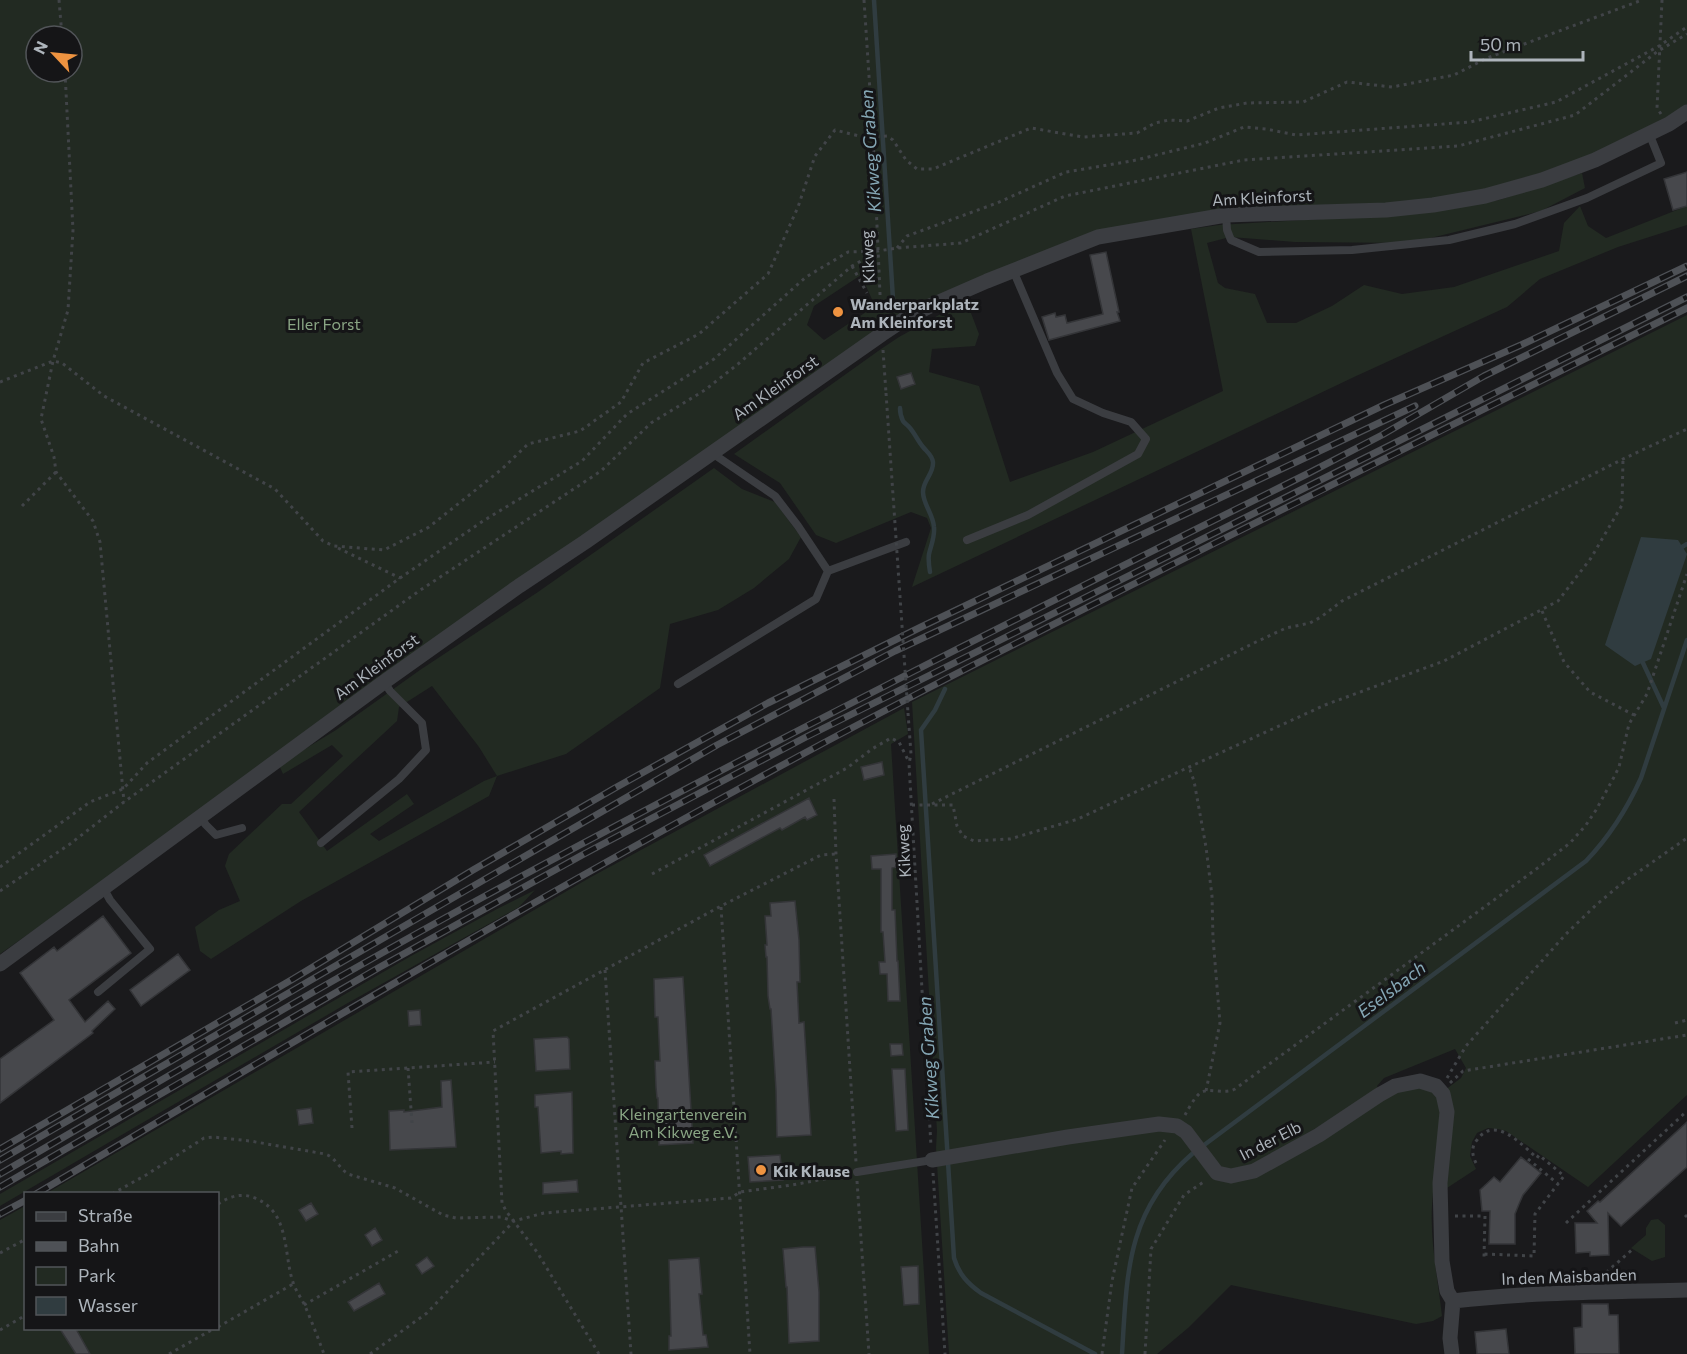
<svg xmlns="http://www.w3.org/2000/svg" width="1687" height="1354" viewBox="0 0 1687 1354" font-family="Commissioner,sans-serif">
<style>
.green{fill:#222a22;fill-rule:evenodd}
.water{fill:#303c40}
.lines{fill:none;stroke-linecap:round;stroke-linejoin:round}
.stream{stroke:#303c40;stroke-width:4.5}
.building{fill:#47484c;stroke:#343538;stroke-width:1.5}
.path{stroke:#414448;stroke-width:3;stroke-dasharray:3 4.5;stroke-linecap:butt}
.lane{stroke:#3b3d41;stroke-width:8}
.street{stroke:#3b3d41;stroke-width:15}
.rail-casing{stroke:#4e5156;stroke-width:7}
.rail{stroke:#151517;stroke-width:4.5;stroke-dasharray:14;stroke-linecap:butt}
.path-bridge{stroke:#414448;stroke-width:3;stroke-dasharray:3 4.5;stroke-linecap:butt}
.poi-dot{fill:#ee9340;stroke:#151517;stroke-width:2}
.labels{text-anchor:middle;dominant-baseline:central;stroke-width:6;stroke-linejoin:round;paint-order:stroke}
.street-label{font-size:16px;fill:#adb4bb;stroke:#151517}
.poi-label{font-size:16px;font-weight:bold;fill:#adb4bb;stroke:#151517;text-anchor:start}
.park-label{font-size:16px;fill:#89a584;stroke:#151517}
.water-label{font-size:18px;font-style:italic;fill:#85a7b5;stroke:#151517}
</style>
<rect width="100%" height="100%" fill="#1a1a1c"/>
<path class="green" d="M0,0H1687V106L1593,158L1485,193L1098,233L931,301L0,954ZM36,36H72V72H36ZM861,275L875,306L824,340L807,325L814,306Z
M1582,173L1585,188L1541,211L1410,243L1295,242L1230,237L1207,243L1218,283L1225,288L1255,294L1267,323H1296L1332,306L1364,285L1402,294L1454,287L1559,251L1564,223L1580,206L1588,226L1606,238L1687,206V225L1618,247L1540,279L1507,307L1354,377L912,587L931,528L927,518L911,512L836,543L816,535L780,483L734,454L881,349L899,337L966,300L979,334L975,346L932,349L929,372L979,386L1010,482L1093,452L1223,391L1191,229L1219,225L1422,213L1499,200Z
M1687,315V1095L1588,1187L1506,1131L1498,1129L1488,1128L1477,1133L1472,1142L1470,1156L1476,1169L1447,1188L1445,1090L1461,1078L1466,1068L1455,1049L1384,1078L1377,1086L1380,1092L1230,1177L1381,1096L1424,1085L1440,1096C1443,1132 1434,1169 1432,1206C1430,1242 1438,1280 1442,1316L1433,1321L1416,1324L1231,1285L1188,1328L1157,1354H949L936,1148L937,1131L912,702Z
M714,468L742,489L775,502L801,537L789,559L754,588L718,610L670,624L660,688L566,754L497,776L489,796L301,901L211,959L200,951L195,927L219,910L240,901L225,866L229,854L282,804H291L343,756L332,745L283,774L279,765L336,730L420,670L538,592ZM432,686L479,747L497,776L484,781L379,841L370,834L414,804L407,794L327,851L299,812L397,721L399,707Z
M904,708L908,734L891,744L929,1354H0V1220L25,1206L26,1328H218V1194L47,1193L591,877Z
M535,890L519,907L346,1004L0,1206V1194L411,956L497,909Z
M1658,1219L1665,1225V1257L1652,1261L1631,1248L1646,1235V1228L1651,1220Z"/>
<path class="water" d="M1641,537L1678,540L1687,554L1651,659L1635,666L1605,645Z"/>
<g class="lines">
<path class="stream" d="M874,0L893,299
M900,408C900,412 901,417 903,421C905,424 908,425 910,428C915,434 918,441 923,447C927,452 932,455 933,462C934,474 923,480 923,492C923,504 933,514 934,527C935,537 931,545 929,554C928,560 929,566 930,572
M1682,547L1687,544
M1643,663L1664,708
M945,689L935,710L921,730L954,1258C959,1274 967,1283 981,1293L1095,1354
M1122,1354C1127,1274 1126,1211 1192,1154L1586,861C1610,836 1627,809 1641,778L1687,640"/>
</g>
<path class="building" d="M1687,172V206L1673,210L1664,179Z
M1106,252L1119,312H1117L1120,321L1049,340L1042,317L1055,313L1056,317L1065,315L1067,323L1103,314L1090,255Z
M911,373L915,384L901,389L897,377Z
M882,762L884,775L864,780L861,767Z
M809,798L817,815L807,820L805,817L782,830L780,828L710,866L704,855Z
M896,854L897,867L892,868V910H895L897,961H898L900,1001H888L887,974H880L879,962H885L883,932H881V869H872L871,856Z
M795,901L799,940L800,982H797L799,1023L804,1022L811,1135L777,1137L776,1090L771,1009H770L768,996L767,957H766L765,945H767L765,916H771L770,903Z
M103,916L131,953L69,1000L85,1022L108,1001L115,1009L92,1031L93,1033L0,1103V1059L54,1020L20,973L54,947L57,951Z
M178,954L190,970L141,1006L130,990Z
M683,977L693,1143L659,1145L658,1098H657L656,1087L655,1061H660L658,1017H655L654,979Z
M420,1010L421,1025L409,1026L408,1011Z
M567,1037L569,1039L570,1069L536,1071L534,1039Z
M890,1044H902L903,1055L891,1056Z
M892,1069H905L908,1130L896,1131Z
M451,1080L456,1147L390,1150L389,1111L404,1110V1112L442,1107L441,1081Z
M572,1092L573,1153L561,1154V1151L541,1153L538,1107H535V1095Z
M311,1108L313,1123L299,1125L297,1110Z
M1687,1122V1167L1621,1226L1608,1213L1609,1255L1590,1256V1252L1576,1253L1575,1223H1597L1587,1211L1598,1201L1600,1202Z
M780,1155L783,1180L750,1182L748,1157Z
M1521,1157L1541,1173L1523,1195L1519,1204L1515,1214V1244H1489L1490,1211H1482L1480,1190L1494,1177L1500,1182Z
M577,1180L578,1192L543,1194V1183Z
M311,1203L318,1214L306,1221L299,1210Z
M375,1228L382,1240L372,1246L365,1235Z
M803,1247H815L819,1292V1341L789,1343L787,1287H786L783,1249Z
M427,1257L434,1266L422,1274L416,1265Z
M699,1258L702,1294H699L703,1335H706L708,1347L669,1350V1336H671L669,1260Z
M918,1266L919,1304L904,1305L901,1267Z
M379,1283L385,1294L354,1311L348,1302Z
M1582,1304H1608L1609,1315H1618L1619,1354H1575L1574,1328L1582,1327Z
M60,1329H76L90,1354H76Z
M1506,1329L1509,1354H1477L1475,1332Z"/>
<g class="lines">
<path class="path" d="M59,0L62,36
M864,0L873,136L881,316
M65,72L73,230L68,310L53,361L41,419L54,457L56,472L93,521L100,542L124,802
M1661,114L1657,108L1662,0
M897,248L907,236L997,203L1066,172L1132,161L1205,143L1244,127L1266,129L1296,135L1470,122L1556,102L1659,46L1687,27
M852,266L867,293
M883,350L886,393
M0,382L53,361L62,363L104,396L275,489L323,541L334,546L384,550L429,527L502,469L528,444L580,431L621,402L643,363L699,334L768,274L798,207L815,156L835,130L863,137L887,136L893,140L906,160L917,169H933L1031,128L1083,137L1137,133L1155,123L1169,120L1187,121L1219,108L1247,103L1303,102L1347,82L1392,87L1454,75L1487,58L1642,0
M22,506L56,472
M338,548L400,578
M1542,611L1564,662L1590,692L1634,715
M908,713L911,754L909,764L931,1146
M834,799L836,854L856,1162
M932,804L1256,642L1286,628L1310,623L1321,617L1342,601L1623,459L1687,429
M912,805H953L957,826L963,836L974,841L1010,839L1078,819L1187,768
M0,867L90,802L123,789L147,763L400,578L483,521L582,461L627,414L714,359L806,277L848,252L878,251L897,248L961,243L1065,196L1244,160L1458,146L1575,115L1658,51L1687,34
M652,874L847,768L872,749L891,738L899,742L909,762
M0,891L70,844L124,802L419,591L601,471L651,423L705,390L738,364L852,266L877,252
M721,907L750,1354
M605,970L631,1354
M1675,1023L1687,1020
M408,1068L412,1123
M1447,1078L1466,1046L1566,934L1596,905L1621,884L1687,838
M1450,1083L1463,1071L1687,1035
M1206,1091L1220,1023L1213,938L1212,896L1206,847L1194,781L1190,770L1187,768L1325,705L1444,661L1558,601L1591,558L1622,505L1623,459
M1185,1115C1189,1108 1194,1098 1200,1093C1209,1087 1224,1095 1235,1089L1535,870L1570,843L1586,825L1596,810L1614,777L1619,767L1629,724L1647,694L1687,574
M352,1128L348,1072L495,1062
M1528,1159L1558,1184
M1476,1163C1472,1155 1471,1147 1477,1140C1495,1114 1522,1145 1537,1158L1539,1155L1564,1176L1535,1214L1534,1256L1484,1254
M933,1173L945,1354
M857,1181L869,1354
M112,1194L146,1175L204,1138L213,1137L250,1141L325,1154C335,1157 339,1168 348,1174L395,1188L443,1215L456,1218L501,1217L513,1221
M218,1204C230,1196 243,1192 257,1199C291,1214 283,1257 294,1285C297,1293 302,1299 305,1306C312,1322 318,1338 324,1354
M1685,1215L1687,1217
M1455,1216H1485L1484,1257
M1566,1223L1687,1111
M0,1253L26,1239
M1602,1278V1276L1633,1249
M304,1305L400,1250
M218,1327L293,1284
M0,1330L26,1315
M169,1354L215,1328
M370,1354L427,1313L514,1221L544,1213L731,1198L740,1192L792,1185L846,1175
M599,1354L537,1252L506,1211L502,1203L493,1031L721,906L821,855L836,854
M1102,1354L1112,1281L1132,1188L1165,1140
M1145,1354L1151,1249L1184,1195L1205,1181"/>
<path class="lane" d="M1226,215L1227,230L1231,240L1259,252L1352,250L1449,240L1515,224L1587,198L1661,163L1649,133
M712,453L775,496L798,526L828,571L906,542
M967,540L1028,515L1138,454L1146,439L1131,422L1103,413L1073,399L1057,373L1013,270
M678,684L816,599L828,571
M199,816L206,825L216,835L242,828
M321,843L399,779L426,750L422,723L390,691L384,682
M98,992L150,949L110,900L104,889
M857,1172L932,1160"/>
<path class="street" d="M0,964L384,682L519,586L585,542L882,334L906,318L932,305L987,281L1098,237L1226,215L1386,210L1433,205L1485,196L1542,180L1595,160L1669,124L1687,112
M932,1160L1068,1137L1159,1124L1177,1126L1186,1132L1217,1173L1231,1176L1254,1171L1319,1135L1379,1095L1395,1086L1420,1081L1436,1086L1443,1094L1447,1112L1440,1183L1442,1261L1447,1291L1453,1301L1450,1338L1452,1354
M1453,1301C1531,1292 1609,1292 1687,1290"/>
<g class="rail-casing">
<path id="rail" d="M0,1149L293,979L473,870L615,788L768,703L921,627L1384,405L1521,345L1687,266
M0,1160L717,745L895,651L1415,406
M0,1174C161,1081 321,985 485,896C756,749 1031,611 1307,474L1382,435L1484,376L1687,276
M0,1187L380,967L584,854L806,737L1687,297
M36,1194C274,1053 512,912 755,780C906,697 1061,621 1215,543C1373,465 1530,386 1687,308
M0,1214L26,1200"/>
</g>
<use href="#rail" class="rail"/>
<path class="path-bridge" d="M886,393L908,713"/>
</g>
<g class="poi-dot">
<circle cx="838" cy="312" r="6"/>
<circle cx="761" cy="1170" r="6"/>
</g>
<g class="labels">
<g class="street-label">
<text transform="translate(1262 197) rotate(-3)">Am Kleinforst</text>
<text transform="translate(867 257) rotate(-93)">Kikweg</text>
<text transform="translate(775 387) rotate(-35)">Am Kleinforst</text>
<text transform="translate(376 666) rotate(-36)">Am Kleinforst</text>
<text transform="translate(903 851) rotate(-93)">Kikweg</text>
<text transform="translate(1270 1140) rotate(-27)">In der Elb</text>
<text transform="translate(1569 1276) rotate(-2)">In den Maisbanden</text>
</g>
<g class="poi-label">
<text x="850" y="303">Wanderparkplatz<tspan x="850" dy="18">Am Kleinforst</tspan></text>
<text x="773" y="1170">Kik Klause</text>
</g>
<g class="park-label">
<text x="324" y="323">Eller Forst</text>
<text x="683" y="1113">Kleingartenverein<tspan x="683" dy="18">Am Kikweg e.V.</tspan></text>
</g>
<g class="water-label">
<text transform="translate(870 151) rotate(-94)">Kikweg Graben</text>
<text transform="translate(1391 989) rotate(-37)">Eselsbach</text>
<text transform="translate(928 1058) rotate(-94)">Kikweg Graben</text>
</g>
</g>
<rect x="24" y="1192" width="195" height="138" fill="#151517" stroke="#525559" stroke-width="1.5"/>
<rect x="36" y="1212" width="30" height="9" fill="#3b3d41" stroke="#525559" stroke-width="1.5"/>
<text x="78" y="1222" font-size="18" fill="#adb4bb">Straße</text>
<rect x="36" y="1242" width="30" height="9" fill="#4e5156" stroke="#525559" stroke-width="1.5"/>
<text x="78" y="1252" font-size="18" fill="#adb4bb">Bahn</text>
<rect x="36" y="1267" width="30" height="18" fill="#222a22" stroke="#525559" stroke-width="1.5"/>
<text x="78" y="1282" font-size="18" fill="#adb4bb">Park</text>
<rect x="36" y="1297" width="30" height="18" fill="#303c40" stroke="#525559" stroke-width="1.5"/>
<text x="78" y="1312" font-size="18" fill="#adb4bb">Wasser</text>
<g transform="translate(54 54) rotate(296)"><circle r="28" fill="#151517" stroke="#525559" stroke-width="1.5"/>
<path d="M0-4.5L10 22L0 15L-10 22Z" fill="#ee9340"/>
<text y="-9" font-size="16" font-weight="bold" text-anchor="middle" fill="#adb4bb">N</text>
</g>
<path d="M1471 51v9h112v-9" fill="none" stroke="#adb4bb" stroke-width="3"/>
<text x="1480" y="51" font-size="18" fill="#adb4bb" stroke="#151517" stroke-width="4.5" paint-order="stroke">50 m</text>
</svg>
